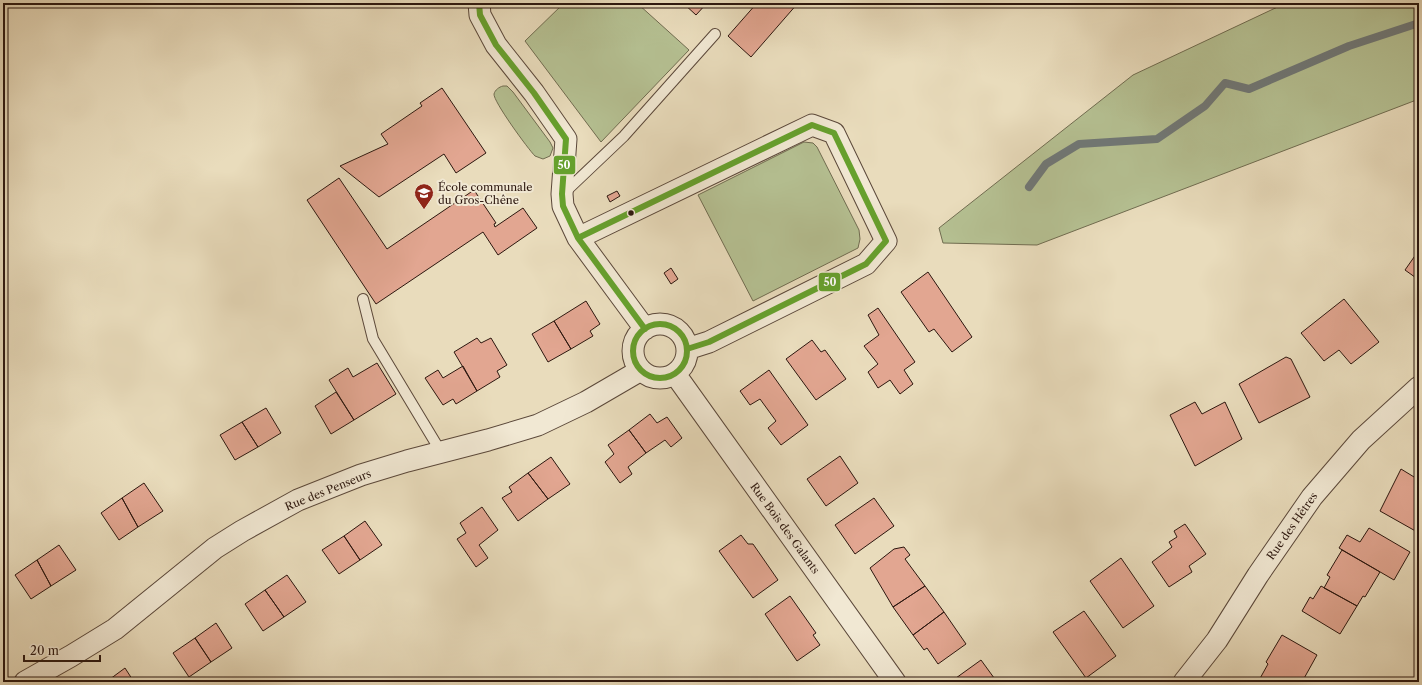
<svg xmlns="http://www.w3.org/2000/svg" width="1422" height="685" viewBox="0 0 1422 685" font-family="'Libre Caslon Text',serif">
<style>
.green{fill:#b5c092;stroke:#706c50}
.lines{fill:none;stroke-linecap:round;stroke-linejoin:round}
.stream{stroke:#707877;stroke-width:8}
.building{fill:#e2a691;stroke:#2c170f}
.lane-casing{stroke:#5b483a;stroke-width:12}
.street-casing{stroke:#5b483a;stroke-width:23}
.lane{stroke:#f1e8d3;stroke-width:10}
.street{stroke:#f1e8d3;stroke-width:21}
.bus-1-casing{stroke:#f1e8d3;stroke-width:9}
.bus-1{stroke:#66a12d;stroke-width:6}
.bus-dot{fill:#2c170f;stroke:#f1e8d3;stroke-width:1.5}
.labels{text-anchor:middle;dominant-baseline:central;stroke-width:4;stroke-linejoin:round;paint-order:stroke}
.poi-label{font-size:11px;fill:#2c170f;stroke:#f1e8d3;text-anchor:start}
.street-label{font-size:11px;fill:#2c170f;stroke:#f1e8d3}
.line-badge{stroke:#f1e8d3;stroke-width:1.5}
.badge-label{font-size:11px;text-anchor:middle;font-weight:bold;fill:#fff}
</style>
<rect width="100%" height="100%" fill="#e9dcbc"/>
<filter id="stains"><feTurbulence type="fractalNoise" baseFrequency=".005" numOctaves="4"/><feColorMatrix values="0 0 0 0 .2 0 0 0 0 .09 0 0 0 0 .02 0 0 0 .5 -.17"/></filter>
<radialGradient id="worn" r=".72"><stop offset=".6" stop-color="#630" stop-opacity="0"/><stop offset="1" stop-color="#630" stop-opacity=".3"/></radialGradient>
<path class="green" d="M564,3H639L638,4L689,50L601,142L525,41Z
M1286,3H1419V99L1037,245L943,243L939,228L1133,75Z
M503,86H507L513,92L550,142L553,148L550,156L543,159L535,156C528,149 493,101 494,94C495,90 499,87 503,86Z
M804,142L813,143L817,147L859,230L860,239L858,248L753,301L698,195Z"/>
<g class="lines">
<path class="stream" d="M1029,187L1046,164L1079,144L1157,139L1205,106L1225,83L1249,89L1349,46L1419,23"/>
</g>
<path class="building" d="M683,3H707L696,15Z
M757,3H798L751,57L728,36Z
M442,88L486,153L456,173L444,154L379,197L340,166L388,144L381,134L422,106L420,103Z
M339,178L387,249L474,190L496,223L494,224L495,227L523,208L537,228L498,255L483,232L376,304L307,200Z
M617,191L620,196L610,202L607,196Z
M1419,250V280L1405,270Z
M671,268L678,279L671,284L664,273Z
M928,272L972,337L952,352L934,329L929,332L901,292Z
M1344,299L1379,342L1351,364L1339,350L1324,361L1301,333Z
M586,301L600,324L590,331L593,336L571,349L554,321Z
M878,308L915,362L904,370L913,384L900,394L890,380L878,388L868,372L878,364L864,346L879,335L868,315Z
M554,321L571,349L548,362L532,334Z
M477,338L481,343L491,338L507,365L497,371L500,377L477,391L454,352Z
M812,340L821,352L825,350L846,379L816,400L786,359Z
M1286,357L1291,359L1310,397L1259,423L1239,384Z
M377,363L396,394L354,420L329,380L348,368L353,377Z
M463,366L477,391L456,404L453,399L443,405L425,378L438,370L443,378Z
M769,370L808,425L781,445L768,428L776,421L760,399L750,405L740,391Z
M336,392L354,420L331,434L315,406Z
M1195,402L1202,414L1225,402L1242,439L1195,466L1170,415Z
M266,408L281,433L258,447L242,422Z
M650,414L657,423L667,417L682,438L671,447L665,440L646,453L629,430Z
M242,422L258,447L235,460L220,435Z
M629,430L646,453L628,467L632,474L620,483L605,462L614,454L608,445Z
M840,456L858,483L826,506L807,479Z
M551,457L570,484L548,499L528,473Z
M1401,469L1419,480V533L1380,511Z
M528,473L548,499L518,521L502,498L512,492L509,487Z
M144,483L163,511L138,527L122,498Z
M122,498L138,527L119,540L101,513Z
M874,498L894,526L855,554L835,525Z
M482,507L498,530L479,545L488,558L476,567L457,539L466,533L460,523Z
M365,521L382,545L360,560L344,536Z
M1185,524L1206,554L1189,566L1192,572L1169,587L1152,562L1172,547L1169,542L1177,537L1174,531Z
M1369,528L1410,552L1394,580L1339,548L1347,535L1360,542Z
M741,535L748,544H753L778,580L753,598L719,551Z
M344,536L360,560L339,574L322,550Z
M59,545L76,570L51,586L37,560Z
M904,547L910,555L905,559L925,586L893,607L870,568L894,549Z
M1342,550L1380,572L1365,597L1363,596L1357,606L1324,588L1330,577L1327,575Z
M1121,558L1154,606L1123,628L1090,581Z
M37,560L51,586L31,599L15,575Z
M287,575L306,602L284,617L265,590Z
M925,586L944,612L913,635L893,607Z
M1321,586L1357,606L1340,634L1302,611L1310,597L1313,599Z
M265,590L284,617L263,631L245,604Z
M790,596L816,633L813,635L820,645L797,661L765,614Z
M1084,611L1116,656L1086,678L1053,632Z
M944,612L966,644L938,664L927,648L924,650L913,635Z
M216,623L232,648L211,662L195,638Z
M1282,635L1317,655L1302,682H1258L1268,664L1266,662Z
M195,638L211,662L189,677L173,653Z
M981,660L997,682H959L956,678Z
M125,668L134,682H106Z"/>
<g class="lines">
<g class="lane-casing">
<path id="lane" d="M564,193L624,136L715,34
M363,299L373,339L441,452"/>
</g>
<g class="street-casing">
<path id="street" d="M479,3L480,15L496,45L534,93L566,139L562,194L563,206L578,238L645,329
M578,238L812,125L834,133L886,241L866,264L709,342L687,349
M633 351a27 27 0 1 1 54 0a27 27 0 1 1-54 0Z
M675,374L895,682
M25,682L71,656L115,629L215,548L242,531L298,500L361,475L407,461L488,440L538,425L586,402L641,370
M1184,682L1217,640L1258,575L1312,497L1361,440L1419,387"/>
</g>
<use href="#lane" class="lane"/>
<use href="#street" class="street"/>
<g class="bus-1-casing">
<path id="bus-1" d="M479,3L480,15L496,45L534,93L566,139L562,194L563,206L578,238L645,329
M578,238L812,125L834,133L886,241L866,264L709,342L687,349
M633 351a27 27 0 1 1 54 0a27 27 0 1 1-54 0Z"/>
</g>
<use href="#bus-1" class="bus-1"/>
</g>
<defs>
<g id="school-pin" transform="scale(1)"><path d="M0 17L-7.5 6A9.5 9.5 0 1 1 7.5 6Z" fill="#8f2418" stroke="#f1e8d3"/><path d="M0-5L7-2L0 1L-7-2ZM-4 1L0 2.5L4 1V4Q0 6-4 4Z" fill="#fff"/></g>
</defs>
<g fill-rule="evenodd">
<use href="#school-pin" x="424" y="193"/>
</g>
<circle class="bus-dot" cx="631" cy="213" r="3.5"/>
<g class="labels">
<g class="poi-label">
<text x="438" y="187">École communale<tspan x="438" dy="13">du Gros-Chêne</tspan></text>
</g>
<g class="street-label">
<text transform="translate(328 490) rotate(-22)">Rue des Penseurs</text>
<text transform="translate(1292 526) rotate(-55)">Rue des Hêtres</text>
<text transform="translate(785 528) rotate(54)">Rue Bois des Galants</text>
</g>
</g>
<g class="line-badge">
<rect x="553" y="155" width="23" height="20" rx="4" fill="#66a12d"/>
<rect x="818" y="272" width="23" height="20" rx="4" fill="#66a12d"/>
</g>
<g class="badge-label">
<text x="564" y="169">50</text>
<text x="830" y="286">50</text>
</g>
<rect width="1422" height="685" fill="none" stroke="#e9dcbc" stroke-width="16"/>
<rect x="4" y="4" width="1414" height="677" fill="none" stroke="#2c170f" stroke-width="2"/>
<rect x="8" y="8" width="1406" height="669" fill="none" stroke="#2c170f"/>
<path d="M24 655v6h76v-6" fill="none" stroke="#2c170f" stroke-width="2"/>
<text x="30" y="655" font-size="12" fill="#2c170f" stroke="#f1e8d3" stroke-width="3" paint-order="stroke">20 m</text>
<rect width="100%" height="100%" filter="url(#stains)"/>
<rect width="100%" height="100%" fill="url(#worn)"/>
</svg>
